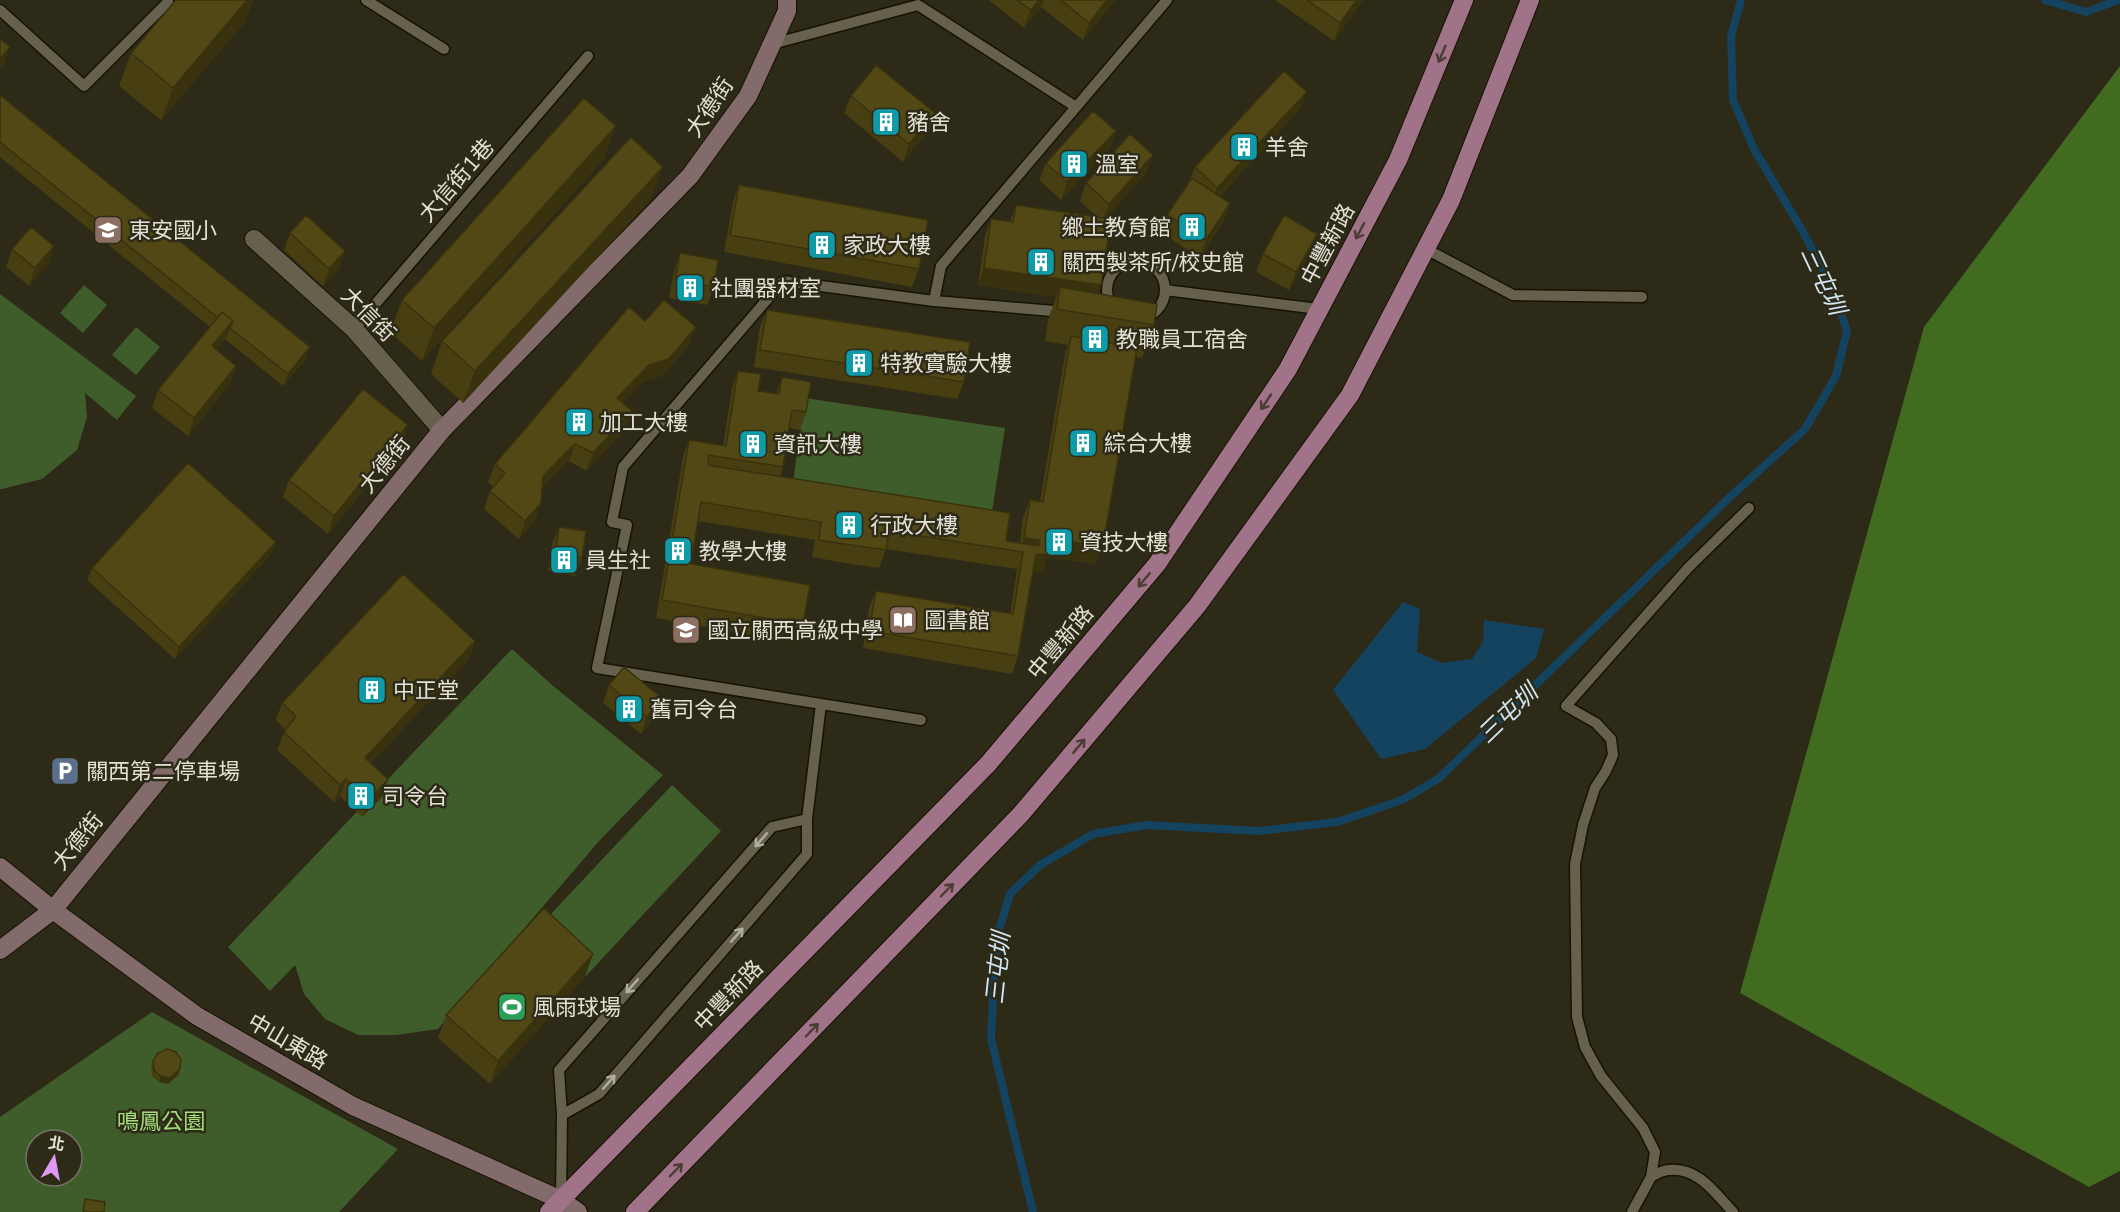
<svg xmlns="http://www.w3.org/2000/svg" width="2120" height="1212" viewBox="0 0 2120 1212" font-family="Mulish,'Noto Sans TC',sans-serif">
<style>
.green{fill:#3f5d2a;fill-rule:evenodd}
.forest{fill:#416c20}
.water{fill:#14435f}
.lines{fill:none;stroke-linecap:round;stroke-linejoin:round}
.stream{stroke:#14435f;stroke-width:8}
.lane-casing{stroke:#161303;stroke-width:13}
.street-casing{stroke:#161303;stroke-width:20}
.secondary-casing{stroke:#161303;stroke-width:20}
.primary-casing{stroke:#161303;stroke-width:20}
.lane{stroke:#66614d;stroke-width:10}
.street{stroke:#66614d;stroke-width:18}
.secondary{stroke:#836a6b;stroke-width:18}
.primary{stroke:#a17388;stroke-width:18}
.wall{fill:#473e12}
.shaded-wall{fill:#39320f}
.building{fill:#524815;stroke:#39320f;stroke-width:1.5}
.oneway{stroke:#4b3c34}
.oneway2{stroke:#b1ae9f}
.labels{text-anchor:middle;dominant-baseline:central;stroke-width:5;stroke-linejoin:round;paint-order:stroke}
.street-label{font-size:22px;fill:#e3e1d6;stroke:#2e2a18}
.poi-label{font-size:22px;fill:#e3e1d6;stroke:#2e2a18;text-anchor:start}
.park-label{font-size:22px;fill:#a1de79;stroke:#2e2a18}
.water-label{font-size:24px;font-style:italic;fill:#d1e5f4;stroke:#2e2a18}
</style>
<rect width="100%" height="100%" fill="#2e2a18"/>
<path class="green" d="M84,285L107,305L83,333L60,313Z
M0,294L136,396L117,420L85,393L87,417L77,450L42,479L2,489H0Z
M136,327L160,347L136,375L112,355Z
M805,398L1005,428L992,512L793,482Z
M512,649L552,685L663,775L600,840L438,1029L396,1035H358L325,1019L304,994L295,965L270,991L228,947Z
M672,785L721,831L585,977L535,931Z
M152,1012L398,1149L339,1212H0V1117ZM36,1140H72V1176H36Z"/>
<path class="forest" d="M2120,66V1171L2089,1187L1740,993L1924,327Z"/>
<path class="water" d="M1403,602L1420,609L1417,652L1442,663L1472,659L1483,642L1484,620L1544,629L1536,658L1425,749L1381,759L1333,690Z"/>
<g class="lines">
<path class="stream" d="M2045,0L2086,12L2118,0
M1033,1212L991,1039L996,940L1010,894L1040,865L1093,834L1147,825L1259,831L1337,822L1402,800L1438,779L1731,496L1805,429L1836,376L1847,331L1831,285L1802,230L1754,149L1733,100L1731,36L1741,0"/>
<g class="lane-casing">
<path id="lane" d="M366,0L444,49
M0,10L84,86L168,2
M772,44L918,5L1076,107
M1426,249L1513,295L1642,297
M1107 290a29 29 0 1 1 58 0a29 29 0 1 1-58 0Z
M1165,290L1319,309
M934,301L1065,312
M354,329L588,56
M921,720L597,668L627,525L612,522L623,467L783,281L934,301L941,266L1167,0
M807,819L821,704
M1651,1177C1656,1174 1663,1170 1669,1170C1698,1167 1715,1193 1733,1212
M561,1200L562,1115L559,1070L772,827L807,819V854L599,1094L562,1115
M1632,1212L1651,1177L1655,1152L1643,1128L1601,1076L1585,1047L1577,1017L1575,864L1583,825L1595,788L1606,771L1613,755L1611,739L1596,723L1566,706L1688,568L1749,508"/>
</g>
<g class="street-casing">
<path id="street" d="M254,239L354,329L442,430"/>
</g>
<g class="secondary-casing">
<path id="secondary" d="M0,867L53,910L197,1016L353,1106L561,1200L578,1212
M0,950L53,910L442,430L690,176L748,96L787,11V0"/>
</g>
<g class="primary-casing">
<path id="primary" d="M549,1212L988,764L1157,564L1288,369L1398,160L1464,0
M635,1212L1021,814L1197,606L1350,395L1451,200L1530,0"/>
</g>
<use href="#lane" class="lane"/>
<use href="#street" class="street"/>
<use href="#secondary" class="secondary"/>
<use href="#primary" class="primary"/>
</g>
<path class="wall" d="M176,0H253L245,22L161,120L119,86L131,53Z
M989,0H1115L1083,40L1041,7L1024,28Z
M1275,0H1363L1334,41Z
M0,95L306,359L283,386L225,339L217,350L236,366L230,384L188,436L152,408L158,390L210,327L0,157Z
M851,96L935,113L929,131L903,162L844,113Z
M1300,109L1220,196L1230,203L1224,220L1200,258L1161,233L1167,215L1190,179L1195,167Z
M616,126L604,159L422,361L390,332L402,300Z
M1116,131L1110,148L1061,200L1039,180L1046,163Z
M1147,172L1106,218L1098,294L1154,325L1142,358L1135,357L1096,564L1048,557L1042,573L1033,572L1018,656L1012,674L863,648L869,608L876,591L1010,614L1017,569L886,549L879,568L845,563L812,557L815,540L698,521L691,564L803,625L796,643L656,618L683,457L689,440L723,445L732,388L738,371L758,391L776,394L782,377L806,412L800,430L789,428L783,467L780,476L1006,541L1020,543L1023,517L1030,500L1040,501L1065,354L1068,345L1045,341L1048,320L1056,297L978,285L985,236L991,219L1010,221L1016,205L1097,217L1080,201L1086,183Z
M739,185L919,269L912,287L724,252L733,202Z
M651,199L463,403L431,374L442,341Z
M290,233L339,269L323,286L284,250Z
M1317,234L1311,251L1289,290L1256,272L1263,254Z
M54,246L48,264L29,286L6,267L12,249Z
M680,253L714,287L707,305L669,298L674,271Z
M767,310L964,382L957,399L754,367L760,327Z
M645,321L689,345L662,376L642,382L623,403L632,411L626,429L586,471L569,461L542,488L541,503L535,521L519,539L484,509L490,491L494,487L488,482L495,464Z
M408,425L402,443L328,534L283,497L289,480Z
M559,527L582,558L575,576L548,571L552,544Z
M271,554L175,659L87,580L92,568Z
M475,641L469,659L371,763L388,779L382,797L362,817L340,796L334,802L277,750L285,730L276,720L282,703Z
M609,685L656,716L641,734L603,703Z
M585,977L490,1084L438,1038L446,1015Z
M153,1061L180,1069L178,1075L168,1084L159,1082L152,1076L151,1067Z"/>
<path class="shaded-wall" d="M247,0H253L245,22L161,120L173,88Z
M1039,0H1044L1041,7L1024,28L1031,10Z
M1107,0H1115L1083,40L1089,23Z
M1357,0H1363L1334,41L1340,23Z
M10,47L4,65L0,69V59Z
M1307,92L1300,109L1211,205L1217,188Z
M935,113L929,131L903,162L909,144Z
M616,126L604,159L422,361L434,328Z
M1116,131L1110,148L1061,200L1067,182Z
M1153,155L1147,172L1103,222L1109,204Z
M663,167L651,199L463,403L475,371Z
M1230,203L1224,220L1200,258L1206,240Z
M1317,234L1311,251L1289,290L1296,272Z
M54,246L48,264L29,286L35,268Z
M345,251L339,269L323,286L329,269Z
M984,268L1101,285L1095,303L1060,287L1056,297L978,285Z
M233,321L226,338L206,364L212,346Z
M696,327L689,345L662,376L642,382L611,416L617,398L649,365Z
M310,347L306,359L283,386L288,374Z
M236,366L230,384L188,436L194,418Z
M632,411L626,429L586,471L593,453Z
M408,425L402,443L328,534L334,516Z
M575,444L569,461L537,494L543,476Z
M541,503L535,521L519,539L525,521Z
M1024,538L1040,540L1034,557L1023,552L1020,551Z
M1051,539L1103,546L1096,564L1048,557L1042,573L1030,571L1036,554Z
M276,542L271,554L175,659L179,647Z
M475,641L469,659L359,776L365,758Z
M662,698L656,716L641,734L647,717Z
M346,779L340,796L334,802L340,785Z
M388,779L382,797L362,817L369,800Z
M593,954L585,977L490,1084L498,1061Z
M180,1069L178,1075L168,1084L159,1082L161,1076Z"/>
<path class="building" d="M176,0H247L173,88L131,53Z
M1017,0H1039L1031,10Z
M1061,0H1107L1089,23Z
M1307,0H1357L1340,23Z
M0,39L10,47L0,59Z
M876,65L935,113L909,144L851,96Z
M1284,71L1307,92L1217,188L1195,167Z
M0,95L310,347L288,374L230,328L233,321L222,312L217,317L0,142Z
M584,98L616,126L434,328L402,300Z
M1093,111L1116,131L1067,182L1046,163Z
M1130,134L1153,155L1109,204L1086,183Z
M631,137L663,167L475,371L442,341Z
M1192,178L1230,203L1206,240L1167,215Z
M739,185L928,220L919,269L730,235Z
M1016,205L1111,219L1101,285L984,268L991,219L1013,222Z
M306,215L345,251L329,269L290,233Z
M1284,215L1317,234L1296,272L1263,254Z
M31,227L54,246L35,268L12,249Z
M680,253L718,260L714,287L675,280Z
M1060,287L1157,304L1154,325L1057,309Z
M664,300L696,327L669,359L649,365L617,398L632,411L593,453L575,444L543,476L541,503L525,521L490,491L505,473L495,464L629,307L645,321Z
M767,310L970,342L964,382L760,350Z
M222,312L233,321L212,346L236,366L194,418L158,390Z
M1071,336L1137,348L1103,546L1051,539L1048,555L1036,554L1018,656L869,631L876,591L1013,614L1023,552L889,531L886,550L851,545L819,540L821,522L701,502L691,564L810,585L803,625L662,600L689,440L726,446L738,371L761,374L758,391L779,394L782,377L811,382L806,412L792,410L783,467L709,455L708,465L1010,513L1006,541L1039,546L1040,540L1024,538L1030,500L1043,502Z
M363,389L408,425L334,516L289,480Z
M188,463L276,542L179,647L92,568Z
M559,527L586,531L582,558L555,554Z
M403,574L475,641L365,758L388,779L369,800L346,779L340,785L284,732L296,716L282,703Z
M624,667L662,698L647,717L609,685Z
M544,908L593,954L498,1061L446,1015Z
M167,1049L176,1052L181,1060L180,1069L170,1078L161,1076L154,1070L153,1061L158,1053Z
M85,1199L105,1202L104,1212H83Z"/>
<defs><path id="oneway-shaft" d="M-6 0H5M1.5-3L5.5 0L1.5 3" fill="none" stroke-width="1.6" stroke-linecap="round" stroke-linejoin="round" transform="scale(1.5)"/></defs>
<g class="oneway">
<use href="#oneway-shaft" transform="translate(1442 54) rotate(113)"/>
<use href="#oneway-shaft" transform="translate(1360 231) rotate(118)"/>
<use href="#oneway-shaft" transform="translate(1266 402) rotate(124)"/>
<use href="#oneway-shaft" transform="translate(1144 580) rotate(130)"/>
<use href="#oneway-shaft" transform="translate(1079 746) rotate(-50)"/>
<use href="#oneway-shaft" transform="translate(947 890) rotate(-46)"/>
<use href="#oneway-shaft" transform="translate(812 1030) rotate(-46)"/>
<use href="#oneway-shaft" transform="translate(676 1170) rotate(-46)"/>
</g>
<g class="oneway2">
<use href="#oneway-shaft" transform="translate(761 840) rotate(131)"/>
<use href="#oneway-shaft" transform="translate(737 935) rotate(-49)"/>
<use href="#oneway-shaft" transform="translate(632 986) rotate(131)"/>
<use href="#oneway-shaft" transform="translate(609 1082) rotate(-49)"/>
</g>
<defs>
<g id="building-square" transform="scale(1.5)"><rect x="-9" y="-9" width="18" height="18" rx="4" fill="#0f9aa8" stroke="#2e2a18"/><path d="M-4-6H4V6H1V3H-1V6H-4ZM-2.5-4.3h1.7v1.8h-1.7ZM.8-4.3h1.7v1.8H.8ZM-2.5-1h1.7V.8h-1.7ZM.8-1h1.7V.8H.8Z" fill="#fff"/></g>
<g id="school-square" transform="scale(1.5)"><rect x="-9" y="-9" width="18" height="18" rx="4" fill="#8d6e63" stroke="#2e2a18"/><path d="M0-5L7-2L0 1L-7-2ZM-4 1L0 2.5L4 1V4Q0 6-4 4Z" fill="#fff"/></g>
<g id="library-square" transform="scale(1.5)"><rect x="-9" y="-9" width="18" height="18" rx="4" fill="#8d6e63" stroke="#2e2a18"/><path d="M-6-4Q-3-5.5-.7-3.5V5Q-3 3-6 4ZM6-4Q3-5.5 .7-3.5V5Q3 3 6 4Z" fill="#fff"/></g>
<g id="parking-square" transform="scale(1.5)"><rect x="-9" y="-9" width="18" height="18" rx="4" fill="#5c6f8a" stroke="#2e2a18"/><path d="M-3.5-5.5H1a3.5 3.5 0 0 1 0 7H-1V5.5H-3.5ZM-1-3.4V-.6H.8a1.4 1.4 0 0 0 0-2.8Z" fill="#fff"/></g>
<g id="stadium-square" transform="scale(1.5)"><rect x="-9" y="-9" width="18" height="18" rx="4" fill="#2e9e5b" stroke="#2e2a18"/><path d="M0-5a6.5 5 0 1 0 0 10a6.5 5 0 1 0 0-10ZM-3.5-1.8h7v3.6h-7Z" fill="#fff"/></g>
</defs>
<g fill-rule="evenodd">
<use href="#building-square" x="886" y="122"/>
<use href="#building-square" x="1244" y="147"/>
<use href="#building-square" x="1074" y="164"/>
<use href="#building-square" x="1192" y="227"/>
<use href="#school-square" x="108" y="230"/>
<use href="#building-square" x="822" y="245"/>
<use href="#building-square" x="1041" y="262"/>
<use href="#building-square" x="690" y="288"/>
<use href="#building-square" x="1095" y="339"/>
<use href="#building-square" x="859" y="363"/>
<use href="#building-square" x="579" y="422"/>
<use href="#building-square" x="1083" y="443"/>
<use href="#building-square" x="753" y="444"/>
<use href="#building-square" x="849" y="525"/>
<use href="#building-square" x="1059" y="542"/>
<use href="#building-square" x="678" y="551"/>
<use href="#building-square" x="564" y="560"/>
<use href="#library-square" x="903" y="620"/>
<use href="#school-square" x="686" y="630"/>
<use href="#building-square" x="372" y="690"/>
<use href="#building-square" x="629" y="709"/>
<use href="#parking-square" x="65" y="771"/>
<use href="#building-square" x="361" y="796"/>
<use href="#stadium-square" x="512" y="1007"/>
</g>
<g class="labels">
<g class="street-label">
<text transform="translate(709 107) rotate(-56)">大德街</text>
<text transform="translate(456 180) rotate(-49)">大信街1巷</text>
<text transform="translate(1327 244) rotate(-62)">中豐新路</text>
<text transform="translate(369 314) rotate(45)">大信街</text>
<text transform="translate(384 464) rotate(-51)">大德街</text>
<text transform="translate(1060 642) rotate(-50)">中豐新路</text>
<text transform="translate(77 841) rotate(-51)">大德街</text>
<text transform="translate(728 995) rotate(-46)">中豐新路</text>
<text transform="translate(288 1041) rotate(30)">中山東路</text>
</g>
<g class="poi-label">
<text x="907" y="122">豬舍</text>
<text x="1265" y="147">羊舍</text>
<text x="1095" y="164">溫室</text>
<text x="1171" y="227" text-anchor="end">鄉土教育館</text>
<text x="129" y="230">東安國小</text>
<text x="843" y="245">家政大樓</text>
<text x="1062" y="262">關西製茶所/校史館</text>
<text x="711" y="288">社團器材室</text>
<text x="1116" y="339">教職員工宿舍</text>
<text x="880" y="363">特教實驗大樓</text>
<text x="600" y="422">加工大樓</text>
<text x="1104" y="443">綜合大樓</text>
<text x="774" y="444">資訊大樓</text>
<text x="870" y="525">行政大樓</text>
<text x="1080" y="542">資技大樓</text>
<text x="699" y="551">教學大樓</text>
<text x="585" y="560">員生社</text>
<text x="924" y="620">圖書館</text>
<text x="707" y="630">國立關西高級中學</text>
<text x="393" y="690">中正堂</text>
<text x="650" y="709">舊司令台</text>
<text x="86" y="771">關西第二停車場</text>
<text x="382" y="796">司令台</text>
<text x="533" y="1007">風雨球場</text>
</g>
<g class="park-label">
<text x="161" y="1121">鳴鳳公園</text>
</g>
<g class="water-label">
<text transform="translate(1824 280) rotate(65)">三屯圳</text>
<text transform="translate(1507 713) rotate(-44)">三屯圳</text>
<text transform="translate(997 968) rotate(-84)">三屯圳</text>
</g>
</g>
<g transform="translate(54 1158) rotate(10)"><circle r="28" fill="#2e2a18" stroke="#767364" stroke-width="1.5"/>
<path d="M0-4.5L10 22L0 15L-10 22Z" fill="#dd99f4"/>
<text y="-9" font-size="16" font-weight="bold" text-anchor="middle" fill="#e3e1d6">北</text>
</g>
</svg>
